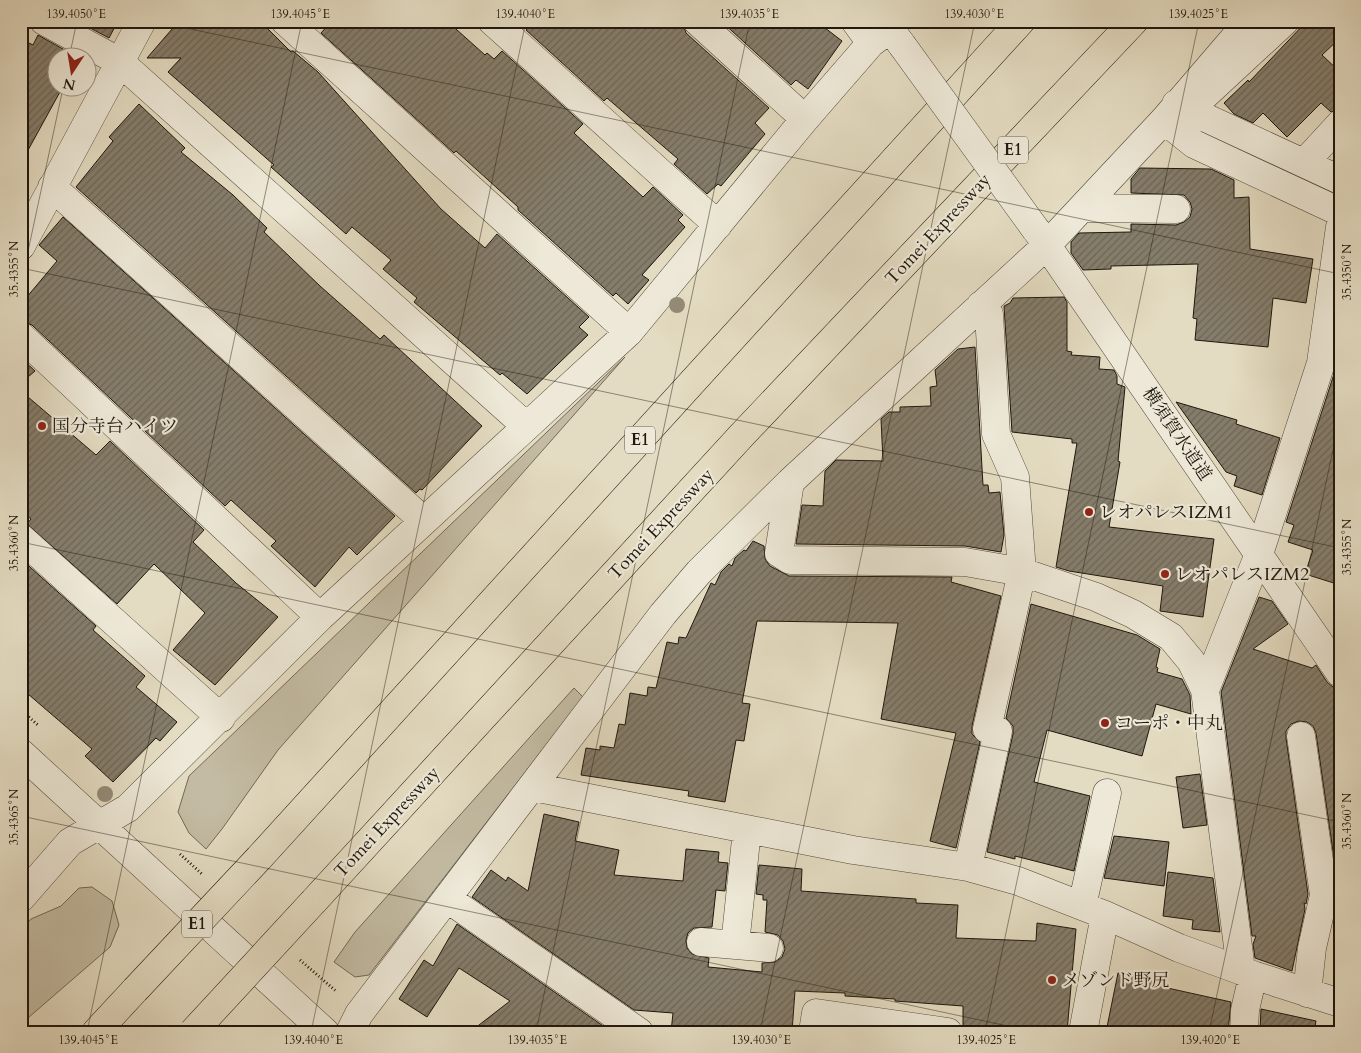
<svg xmlns="http://www.w3.org/2000/svg" width="1361" height="1053" viewBox="0 0 1361 1053" font-family="Cardo,'Noto Serif JP',serif">
<style>
.green{fill:#c3bba3;stroke:#716958}
.building{fill:url(#building-hatch);stroke:#1f170d}
.lines{fill:none;stroke-linecap:round;stroke-linejoin:round}
.minor-casing{stroke:#50483a;stroke-width:29}
.highway-casing{stroke:#1f170d;stroke-width:29}
.path{stroke:#1f170d;stroke-width:3;stroke-dasharray:1 2.5;stroke-linecap:butt}
.minor{stroke:#ede8d7;stroke-width:28}
.highway{stroke:#e4dcc2;stroke-width:28}
.minor-bridge-casing{stroke:#50483a;stroke-width:29;stroke-linecap:butt}
.highway-bridge-casing{stroke:#1f170d;stroke-width:29;stroke-linecap:butt}
.minor-bridge{stroke:#ede8d7;stroke-width:28}
.highway-bridge{stroke:#e4dcc2;stroke-width:28}
.tree{fill:#938b77}
.ticks{fill:none;stroke:#1f170d;stroke-width:1;stroke-opacity:0.45}
.poi-dot{fill:#8f2418;stroke:#ede8d7;stroke-width:2}
.labels{text-anchor:middle;dominant-baseline:central;stroke-width:4.5;stroke-linejoin:round;paint-order:stroke}
.shield{fill:#ede8d7;stroke:#5d564a;stroke-width:1}
.shield-label{font-size:16px;font-weight:bold;fill:#1f170d}
.street-label{font-size:18px;fill:#1f170d;stroke:#ede8d7}
.poi-label{font-size:18px;fill:#1f170d;stroke:#ede8d7;text-anchor:start}
.neatline{fill:none;stroke:#1f170d;stroke-width:2}
.ticks-label{font-size:12px;text-anchor:middle;fill:#1f170d}
</style>
<defs>
<pattern id="building-hatch" width="6" height="6" patternUnits="userSpaceOnUse" patternTransform="scale(1.25)"><rect width="6" height="6" fill="#857d6b"/><path d="M-1 1l2-2M0 6l6-6M5 7l2-2" fill="none" stroke="#6c6556"/></pattern>
</defs>
<rect width="100%" height="100%" fill="#e4dcc2"/>
<filter id="stains"><feTurbulence type="fractalNoise" baseFrequency=".004" numOctaves="4"/><feColorMatrix values="0 0 0 0 .2 0 0 0 0 .09 0 0 0 0 .02 0 0 0 .5 -.17"/></filter>
<radialGradient id="worn" r=".72"><stop offset=".6" stop-color="#630" stop-opacity="0"/><stop offset="1" stop-color="#630" stop-opacity=".3"/></radialGradient>
<path class="green" d="M625,357L278,750L222,829L206,849L189,833L178,812L189,776Z
M574,688L583,697L369,975L355,977L334,962L355,932Z
M92,887L112,901L119,925L110,947L21,1024V930L31,919L61,906L79,888Z"/>
<path class="building" d="M77,21H118L109,38Z
M179,21H260L291,52L293,51L318,72L441,209L485,248L497,234L589,317L579,327L588,335L527,394L502,373L500,375L414,302L417,298L383,269L391,260L352,227L346,234L271,167L274,165L168,72L181,58H147Z
M332,21H447L485,55L487,53L494,59L502,51L583,124L574,133L643,197L653,187L683,215L678,220L685,227L642,275L649,280L628,304L616,293L613,296L518,210V207L456,151L454,153L321,33Z
M536,21H682L686,33L769,108L755,123L765,134L721,186L718,184L707,194L674,164L678,159L607,98L604,101L526,30Z
M721,21H816L842,41L808,89L796,80L791,85Z
M1307,21H1340V38L1322,55L1340,72V109L1331,112L1321,103L1287,137L1263,113L1253,123L1234,114L1224,103L1248,80L1249,82Z
M38,35L79,58H58V88H70L67,92L61,90L21,163V39L33,45Z
M139,104L185,148L181,152L233,195L267,228L264,232L320,286L380,339L384,335L482,426L422,490L420,489L416,493L76,187L113,141L109,137Z
M1140,168L1211,169L1234,180V198L1249,197L1250,249L1313,259L1306,303L1273,298L1268,347L1195,340L1197,319L1193,318L1198,264L1111,266V269L1083,270L1071,253V242L1079,233L1131,232V224L1176,225L1184,222L1190,217L1192,209L1190,202L1184,195L1131,193V179Z
M63,217L395,516L357,555L349,547L315,587L271,546L276,541L231,500L225,506L32,325L21,321V304L57,261L39,245Z
M1064,297L1067,302V351L1072,352L1071,355L1100,357L1099,369L1114,370L1117,376V384L1125,387L1118,461L1120,462L1109,527L1214,539L1203,617L1160,611L1163,586L1069,571L1056,567L1077,443H1072V439L1012,432L1004,306L1010,303L1013,298Z
M975,347L983,485H988L989,493L1000,492L1004,535L1001,552L965,546L796,544L802,505L823,506L825,471L836,460L883,461L881,419L889,412H900V407L931,406L930,387L937,386L935,370L958,349Z
M21,358L35,371L21,383Z
M1335,371H1340V585L1305,574L1313,550L1288,542L1294,525L1286,522Z
M21,391L96,455L110,441L204,530L193,542L236,583L278,617L215,685L173,650L205,613L154,564L117,604L27,524L31,519L21,511Z
M1176,402L1237,420L1236,424L1280,438L1262,495L1234,486L1237,476L1226,472Z
M753,541L764,546L765,559L770,566L789,576L952,577L951,582L1001,596L972,726V734L980,742L956,848L930,841L956,733L881,719L898,623L757,621L742,703L750,704L744,741L736,740L725,802L688,796L689,791L581,775L586,748L600,750V746L614,748L619,724L625,725L630,693L647,696L648,687L656,688L667,642L678,644L679,637L686,638L711,583L715,585L721,572L729,564L732,566L735,558L744,550L746,551Z
M21,559L96,626L93,630L145,676L136,687L177,722L160,741L156,738L113,782L85,756L92,749L21,688Z
M1259,597L1272,601L1288,624L1253,649L1312,668L1316,665L1327,682L1340,693V914L1336,913L1339,893L1316,733L1313,726L1307,722L1299,721L1291,724L1286,731V738L1308,894L1306,904L1304,903L1305,909L1292,971L1255,958L1253,944L1256,936H1252L1221,692Z
M1031,604L1137,635L1160,649L1156,667L1158,668L1157,672L1182,679L1190,695L1191,714L1156,704L1142,756L1047,730L1034,782L1090,796L1074,871L1015,856V859L987,852L1013,734V726L1006,718Z
M1200,774L1207,825L1183,828L1176,777Z
M544,814L579,822L575,841L619,850L614,875L683,881L686,849L719,852L718,862L728,863L725,891L716,890L712,927L694,928L688,933L686,940L687,948L692,954L709,958L708,967L762,972V963L775,962L782,957L785,949L783,941L778,935L765,932L767,900H763V895L756,894L759,865L802,869L801,891L916,899V903L958,905L956,938L1036,941L1037,923L1076,929L1067,1032H963V1006L895,1001V999L845,996V993L795,991L792,1032H671L673,1013L634,1010L472,897L491,870L506,881L508,877L528,891Z
M1114,836L1169,842L1164,886L1104,878Z
M1168,872L1213,878L1220,932L1192,929L1193,920L1163,916Z
M457,924L606,1028L604,1032H470L510,1001L459,968L427,1017L399,999L424,960L433,966Z
M1118,973L1164,979L1163,987L1231,1002L1228,1032H1106Z
M1261,1009L1316,1021L1314,1032H1260Z"/>
<g class="lines">
<g class="minor-casing">
<path id="minor" d="M44,21L120,62L526,426
M285,21L629,332
M492,21L718,225
M697,21L805,119
M855,21L871,43
M1198,97L1205,95L1285,21
M1176,104L1340,180
M1164,120L1194,144L1340,212
M1305,162L1340,124
M52,187L424,521
M1084,208L1176,209
M1037,231L1340,673
M21,246L142,21
M981,305L989,314L996,434L1015,477L1022,572L987,729
M21,336L320,617
M790,482L779,553L790,560L965,562L1022,572L1096,597L1133,614L1171,637L1191,661L1205,690L1241,970
M21,538L221,718
M1205,690L1259,554L1321,363L1340,227
M1301,736L1324,895L1312,948L1307,993
M21,753L325,1032
M533,787L853,850L968,867L1018,881L1105,915L1179,948L1253,975L1340,1003
M968,867L998,731
M21,898L70,842L128,808L320,617L629,332L805,119L871,43L890,29L902,45
M448,899L639,1032
M1082,906L1107,793
M701,942L769,948
M735,945L747,830
M350,1032L359,1014L663,614L699,572L790,482L1047,245L1164,120L1249,21
M813,1032L816,1013L948,1032
M1083,1032L1105,915
M1244,1032L1245,1010L1253,975"/>
</g>
<g class="highway-casing">
<path id="highway" d="M259,858L1021,21
M314,901L741,436L1134,21
M96,1032L135,990"/>
</g>
<path class="path" d="M21,710L39,726
M180,854L203,875
M300,960L337,992"/>
<use href="#minor" class="minor"/>
<use href="#highway" class="highway"/>
<g class="minor-bridge-casing">
<path id="minor-bridge" d="M902,45L1036,230"/>
</g>
<g class="highway-bridge-casing">
<path id="highway-bridge" d="M135,990L259,858
M193,1032L314,901"/>
</g>
<use href="#minor-bridge" class="minor-bridge"/>
<use href="#highway-bridge" class="highway-bridge"/>
</g>
<g class="tree">
<circle cx="677" cy="305" r="8"/>
<circle cx="105" cy="794" r="8"/>
</g>
<path class="ticks" d="M153,21L1340,274M69,58L77,21M21,268L1340,548M21,284L63,88M21,542L1340,822M21,816L1036,1032M87,1032L302,21M311,1032L526,21M536,1032L750,21M760,1032L975,21M985,1032L1199,21M1209,1032L1340,417"/>
<g class="poi-dot">
<circle cx="42" cy="426" r="5"/>
<circle cx="1089" cy="512" r="5"/>
<circle cx="1165" cy="574" r="5"/>
<circle cx="1105" cy="723" r="5"/>
<circle cx="1052" cy="980" r="5"/>
</g>
<g class="labels">
<g class="shield">
<rect x="998" y="136.5" width="30" height="27" rx="4"/>
<rect x="625" y="426.5" width="30" height="27" rx="4"/>
<rect x="182" y="910.5" width="30" height="27" rx="4"/>
</g>
<g class="shield-label">
<text x="1013" y="150">E1</text>
<text x="640" y="440">E1</text>
<text x="197" y="924">E1</text>
</g>
<g class="street-label">
<text transform="translate(938 229) rotate(-47)">Tomei Expressway</text>
<text transform="translate(1177 434) rotate(56)">横須賀水道道</text>
<text transform="translate(661 524) rotate(-47)">Tomei Expressway</text>
<text transform="translate(387 822) rotate(-47)">Tomei Expressway</text>
</g>
<g class="poi-label">
<text x="52" y="426">国分寺台ハイツ</text>
<text x="1099" y="512">レオパレスIZM1</text>
<text x="1175" y="574">レオパレスIZM2</text>
<text x="1115" y="723">コーポ・中丸</text>
<text x="1062" y="980">メゾンド野尻</text>
</g>
</g>
<rect width="1361" height="1053" fill="none" stroke="#e4dcc2" stroke-width="55"/>
<g transform="translate(72 72) rotate(192)"><circle r="24" fill="#ede8d7" stroke="#9b9486"/>
<path d="M0-4L9 19L0 12L-9 19Z" fill="#8f2418"/>
<text y="-8" font-size="14" font-weight="bold" text-anchor="middle" fill="#1f170d">N</text>
</g>
<rect x="28" y="28" width="1306" height="998" class="neatline"/>
<g class="ticks-label">
<text x="76" y="18">139.4050°E</text>
<text x="300" y="18">139.4045°E</text>
<text x="525" y="18">139.4040°E</text>
<text x="749" y="18">139.4035°E</text>
<text x="974" y="18">139.4030°E</text>
<text x="1198" y="18">139.4025°E</text>
<text transform="translate(14 269) rotate(-90)" y="4">35.4355°N</text>
<text transform="translate(1347 272) rotate(-90)" y="4">35.4350°N</text>
<text transform="translate(14 543) rotate(-90)" y="4">35.4360°N</text>
<text transform="translate(1347 547) rotate(-90)" y="4">35.4355°N</text>
<text transform="translate(14 817) rotate(-90)" y="4">35.4365°N</text>
<text transform="translate(1347 821) rotate(-90)" y="4">35.4360°N</text>
<text x="88" y="1044">139.4045°E</text>
<text x="313" y="1044">139.4040°E</text>
<text x="537" y="1044">139.4035°E</text>
<text x="761" y="1044">139.4030°E</text>
<text x="986" y="1044">139.4025°E</text>
<text x="1210" y="1044">139.4020°E</text>
</g>
<rect width="100%" height="100%" filter="url(#stains)"/>
<rect width="100%" height="100%" fill="url(#worn)"/>
</svg>
